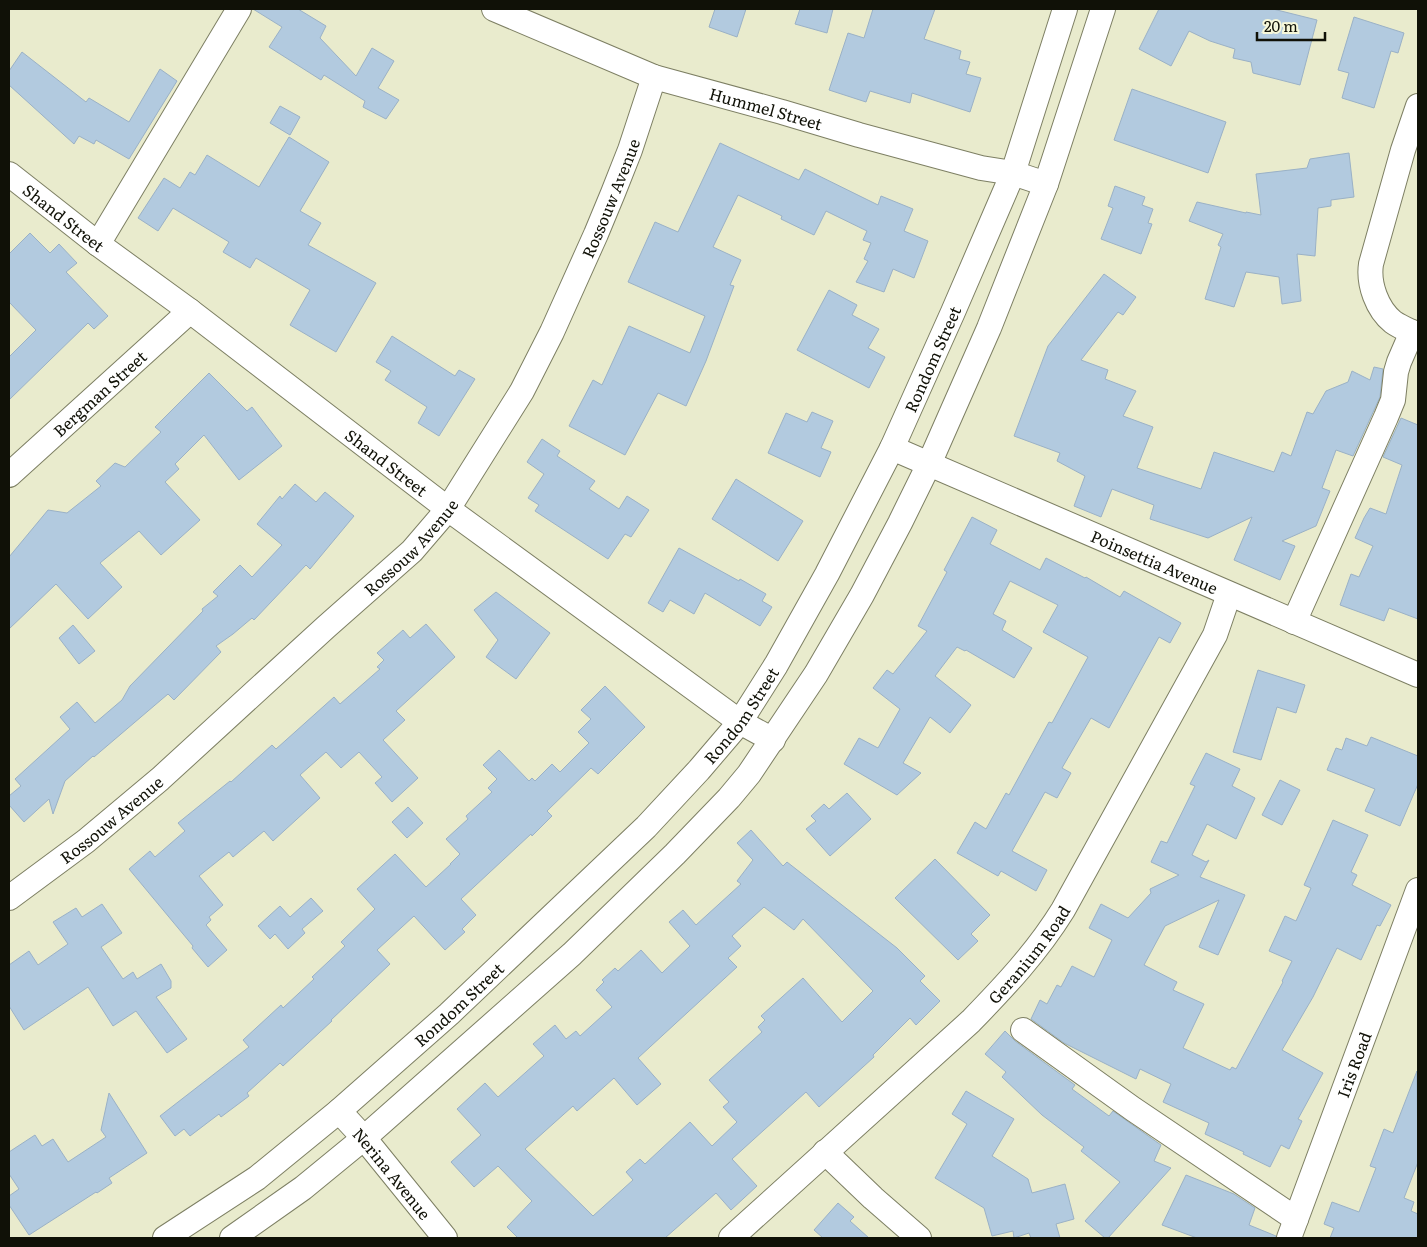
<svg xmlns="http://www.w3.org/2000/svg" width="1427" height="1247" viewBox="0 0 1427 1247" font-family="Literata,serif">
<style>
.building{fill:#b2cadf;stroke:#9ab1c6;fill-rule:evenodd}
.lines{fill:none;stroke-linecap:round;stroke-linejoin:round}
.minor-casing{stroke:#7d7f63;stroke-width:26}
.minor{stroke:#fff;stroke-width:24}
.labels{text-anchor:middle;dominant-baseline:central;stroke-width:4;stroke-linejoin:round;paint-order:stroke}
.street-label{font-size:16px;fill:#101107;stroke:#f7f8da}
</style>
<rect width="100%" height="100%" fill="#e9ebcd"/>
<path class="building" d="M253,9H298L326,26L320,38L356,76L372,48L394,61L378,88L399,100L386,119L363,107L365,101L324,75L321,80L269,47L282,27Z
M715,9H746L737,37L709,27Z
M800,9H833L827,33L795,24Z
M873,9H935L924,39L961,51L959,59L970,62L966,74L981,78L970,112L912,93L910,103L870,91L866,102L829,90L848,33L864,38Z
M1159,9H1273L1317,20L1300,85L1253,73L1251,62L1233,58L1235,49L1210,41L1189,31L1171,66L1139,49Z
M1354,17L1404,33L1398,53L1391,51L1374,108L1342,98L1349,73L1338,70Z
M22,52L86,102L89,98L129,122L160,69L177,81L129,159L96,140L94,144L79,136L74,144L9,85V71Z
M1132,89L1226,122L1208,173L1114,140Z
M280,106L300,117L290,135L270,123Z
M289,137L329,162L300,211L321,223L308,245L376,283L336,352L290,325L310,290L256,258L250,268L223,252L229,242L173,208L158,231L138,218L164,178L180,188L190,172L195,175L207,155L259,187Z
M720,143L799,180L805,169L878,205L881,196L913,209L904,231L928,241L914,278L893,269L884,292L856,282L868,261L864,259L871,243L863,240L867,231L826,211L814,235L781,219L782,216L738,195L713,247L741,260L730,285L734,286L706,361L686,406L658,393L625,455L569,426L593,380L602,385L629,326L690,353L705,316L628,282L655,222L678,232Z
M1349,153L1354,197L1331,200V206L1318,208L1315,256L1297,254L1301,301L1282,304L1279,277L1246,272L1234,307L1205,299L1221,247L1218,245L1223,234L1189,221L1197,202L1246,213V212L1261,215L1256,174L1307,168L1310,159Z
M1115,186L1145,197L1142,205L1153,209L1148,223L1152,224L1141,254L1101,239L1113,208L1108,206Z
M30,233L50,253L59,244L77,263L66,272L108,316L94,329L88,323L9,400V357L36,330L9,302V254Z
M1104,274L1136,297L1123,315L1118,312L1081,360L1108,370L1105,379L1136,391L1123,416L1153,427L1137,468L1201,489L1214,452L1274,472L1282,452L1291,456L1307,412L1313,414L1326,391L1348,382L1352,371L1370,380L1374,367L1383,369L1380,397L1353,456L1336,450L1322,488L1330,491L1316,526L1282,541L1295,546L1280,580L1234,560L1252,517L1208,538L1150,519L1154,505L1112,489L1101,517L1074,506L1085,476L1057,461L1060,453L1014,436L1048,346Z
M829,290L857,305L852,315L879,329L868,348L885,357L869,388L797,350Z
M392,336L455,376L459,370L475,379L439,436L418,423L427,407L385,380L391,371L376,362Z
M209,373L247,411L252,407L282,446L239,480L204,435L175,464L179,469L165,482L200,520L161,555L139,531L100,563L122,587L88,619L56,584L9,629V557L48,510L67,513L101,486L96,481L115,463L125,467L161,432L155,427Z
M812,412L833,421L821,448L831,452L820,477L768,453L786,413L807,422Z
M1401,418L1418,425V619L1389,608L1384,621L1340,605L1351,574L1359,577L1373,546L1355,538L1364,518L1370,508L1386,514L1402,465L1383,457Z
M542,439L560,451L557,456L595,481L589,489L619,509L627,496L649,510L631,537L625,534L608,559L535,511L539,505L528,498L544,474L527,462Z
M736,479L803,521L778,561L712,519Z
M295,484L316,502L325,492L354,516L310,569L306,565L254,620L252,618L233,634L216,646L221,652L174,700L168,694L94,757L93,756L65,781L53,814L49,799L24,822L9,805V796L21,786L15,779L70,729L60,717L77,702L95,723L122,700L130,686L203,611L202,609L218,596L213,592L240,565L252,577L282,545L257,524L280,496L282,499Z
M972,517L997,530L990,544L1040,570L1046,558L1085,578L1086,577L1120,597L1124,591L1181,623L1170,643L1159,637L1109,728L1091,718L1062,768L1071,773L1057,798L1045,792L1012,851L1047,870L1036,891L1001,871L998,876L957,853L975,822L986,829L1006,793L1009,795L1049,722L1052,723L1088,657L1043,632L1058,605L1010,581L993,614L1006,621L1002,630L1032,648L1014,678L966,650L965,651L957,647L935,676L971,705L950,733L930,717L903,763L921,773L897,795L844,764L859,738L878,748L900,709L873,688L887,670L893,674L927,631L918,626L947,572L944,570Z
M679,548L739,581L740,579L766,594L762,601L772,607L760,626L705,593L694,614L670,600L663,612L648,603Z
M496,592L550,633L516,679L486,657L498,640L474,610Z
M426,624L455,657L396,711L405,720L383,740L418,778L392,802L375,783L382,777L359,752L341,768L326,752L300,775L320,798L273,841L264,831L233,857L229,852L199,876L223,905L209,917L211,920L206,925L227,950L208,967L192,948L193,946L129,869L150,851L155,857L185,831L178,823L230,781L231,782L272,745L276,749L334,697L340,704L380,669L377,667L384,660L377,653L403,630L410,638Z
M73,625L95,651L79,664L59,638Z
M1258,670L1305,685L1296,713L1277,707L1261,760L1233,752Z
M605,686L645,727L598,774L591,768L547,811L552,816L532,836L531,834L461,899L476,915L462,929L465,932L445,950L414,916L377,950L390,964L331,1020L332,1021L283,1066L280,1063L247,1093L249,1096L221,1117L219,1114L190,1136L184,1129L175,1136L160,1116L249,1047L243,1040L281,1005L283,1008L314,979L312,977L345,946L341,942L375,909L357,889L395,854L426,887L451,864H450L460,854L446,839L468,819L466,816L492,792L488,788L497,779L483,765L499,750L529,781L532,778L535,781L552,764L560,772L589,743L578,732L591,719L581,710Z
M1371,737L1418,756V784L1400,826L1365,811L1375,789L1327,770L1336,748L1342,750L1346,738L1367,746Z
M1206,753L1240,769L1232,786L1255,798L1236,839L1207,824L1192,855L1206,862L1209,860L1200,877L1245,895L1218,955L1199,947L1219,900L1165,926L1144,965L1177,982L1173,990L1204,1004L1183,1048L1230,1070L1232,1067L1236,1069L1283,982L1282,981L1292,961L1269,951L1285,916L1296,921L1311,888L1304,885L1333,820L1368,835L1351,872L1357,875L1352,885L1391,905L1380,926L1377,925L1361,960L1337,948L1313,997L1282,1050L1323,1073L1298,1119L1302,1121L1289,1149L1281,1145L1270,1167L1243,1154L1244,1152L1205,1134L1209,1123L1163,1102L1171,1084L1140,1069L1136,1079L1064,1043L1031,1019L1040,1000L1047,1004L1057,985L1061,987L1072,966L1094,977L1112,940L1089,928L1101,904L1128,918L1151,893L1150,889L1179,875L1151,862L1161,841L1167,843L1195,786L1190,784Z
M1280,780L1300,790L1282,825L1262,815Z
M847,793L871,819L830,856L806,829L816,821L811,816L824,804L829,809Z
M408,807L423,823L407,838L392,822Z
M751,830L783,866L787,862L897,948L925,976L920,981L940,1001L916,1025L910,1018L873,1055L874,1057L819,1107L806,1092L732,1159L757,1186L731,1210L716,1193L665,1238H518L507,1227L532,1201L498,1166L474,1187L451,1162L481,1135L457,1109L485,1083L498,1097L544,1056L533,1044L555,1025L566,1039L576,1031L580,1036L612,1007L596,990L604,982L602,980L615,968L618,971L641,950L662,973L690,946L669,922L683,910L696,925L741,884L737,881L753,860L737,843ZM764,907L794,930L803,919L873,991L842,1022L803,978L761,1016L765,1020L758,1027L762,1032L709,1080L729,1102L723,1107L737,1122L712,1146L690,1122L645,1164L640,1159L626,1172L633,1180L593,1216L525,1149L573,1106L577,1111L614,1078L637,1105L661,1084L638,1058L737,967L728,958L741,946L732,936Z
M935,859L990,915L971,934L978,941L958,960L895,898Z
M311,898L323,911L302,929L305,933L288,949L275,934L270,939L258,926L280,906L290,917Z
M102,904L122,933L101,947L123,979L133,972L137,979L161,964L171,981V988L156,997L187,1039L167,1053L136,1011L113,1026L88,987L24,1030L9,1006V965L29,951L38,965L68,944L53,922L76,908L82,917Z
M1005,1031L1015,1041L1075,1085L1072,1089L1109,1116L1113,1111L1161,1145L1154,1161L1171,1168L1108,1238H1105L1085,1221L1120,1182L1081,1151L1084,1147L1042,1115L1002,1077L1006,1072L985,1054Z
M1417,1071L1418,1162L1404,1198L1414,1202L1411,1211L1418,1214V1238H1330L1334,1228L1324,1224L1332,1202L1359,1212L1376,1168L1370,1166L1384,1129L1393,1133Z
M966,1091L1014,1119L992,1156L1028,1179L1032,1193L1065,1184L1074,1219L1056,1224L1060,1238H1031L1029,1233L1014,1238L1013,1231L992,1236L984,1208L935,1178L967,1124L952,1114Z
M109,1093L147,1153L109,1178L112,1183L97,1193L96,1192L29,1235L9,1205V1196L19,1189L9,1174V1152L35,1135L42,1146L53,1139L68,1162L106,1137L101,1130Z
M1186,1175L1234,1194L1255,1208L1249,1225L1276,1236V1238H1197L1162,1225Z
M838,1203L854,1217L850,1221L869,1238H823L814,1230Z"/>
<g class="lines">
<g class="minor-casing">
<g id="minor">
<path id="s1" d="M494,9L654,77L782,112L859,135L981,168L1013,173L1046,184"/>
<path d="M1418,106L1403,150L1371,264C1368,284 1377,309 1393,322C1400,327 1410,331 1418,335"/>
<path id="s2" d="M9,174L98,244L190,311L448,509L740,722L773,740"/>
<path d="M98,244L239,9"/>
<path id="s3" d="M892,448L1418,675"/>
<path id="s4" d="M9,475L190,311"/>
<path d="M1294,622L1386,417L1393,400L1396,372L1399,362L1412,332"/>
<path id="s5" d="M9,898L86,841L160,779L326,627L412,551L448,509L522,391L552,332L596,234L613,193L630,150L654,77"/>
<path d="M1023,1030L1133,1109L1296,1219"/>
<path id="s6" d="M339,1111L364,1138L445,1238"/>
<path d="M825,1152L873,1198L919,1238"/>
<path id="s7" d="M165,1238L257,1178L339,1111L449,1014L646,827L699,770L740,722L776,665L827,574L892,448L953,312L1013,173L1065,9"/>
<path d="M232,1238L303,1188L364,1138L572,954L675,854L729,798L749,774L816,674L862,595L900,523L929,464L989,328L1046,184L1103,9"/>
<path id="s8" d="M731,1238L971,1021C1005,986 1037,952 1063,910L1215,635L1229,594"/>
<path id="s9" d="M1289,1238L1418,890"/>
</g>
</g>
<use href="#minor" class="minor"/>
</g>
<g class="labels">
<g class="street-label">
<text stroke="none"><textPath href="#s1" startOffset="290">Hummel Street</textPath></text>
<text stroke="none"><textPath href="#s5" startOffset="939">Rossouw Avenue</textPath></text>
<text stroke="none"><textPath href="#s2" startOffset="70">Shand Street</textPath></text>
<text stroke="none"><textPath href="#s7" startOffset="1186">Rondom Street</textPath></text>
<text stroke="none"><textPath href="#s4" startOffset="122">Bergman Street</textPath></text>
<text stroke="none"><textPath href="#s2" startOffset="475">Shand Street</textPath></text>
<text stroke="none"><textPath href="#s5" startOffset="534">Rossouw Avenue</textPath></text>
<text stroke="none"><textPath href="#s3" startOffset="286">Poinsettia Avenue</textPath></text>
<text stroke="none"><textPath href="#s7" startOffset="781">Rondom Street</textPath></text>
<text stroke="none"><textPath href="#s5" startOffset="129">Rossouw Avenue</textPath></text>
<text stroke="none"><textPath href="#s8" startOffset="412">Geranium Road</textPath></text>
<text stroke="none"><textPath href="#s7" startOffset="376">Rondom Street</textPath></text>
<text stroke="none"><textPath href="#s9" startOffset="185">Iris Road</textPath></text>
<text stroke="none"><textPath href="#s6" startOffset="82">Nerina Avenue</textPath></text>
</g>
</g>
<rect width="1427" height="1247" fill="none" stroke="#101107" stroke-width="20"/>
<path d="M1257 32v8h68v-8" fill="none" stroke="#101107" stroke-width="2.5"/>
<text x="1264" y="32" font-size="15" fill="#101107" stroke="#f7f8da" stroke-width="4" paint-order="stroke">20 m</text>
</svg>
